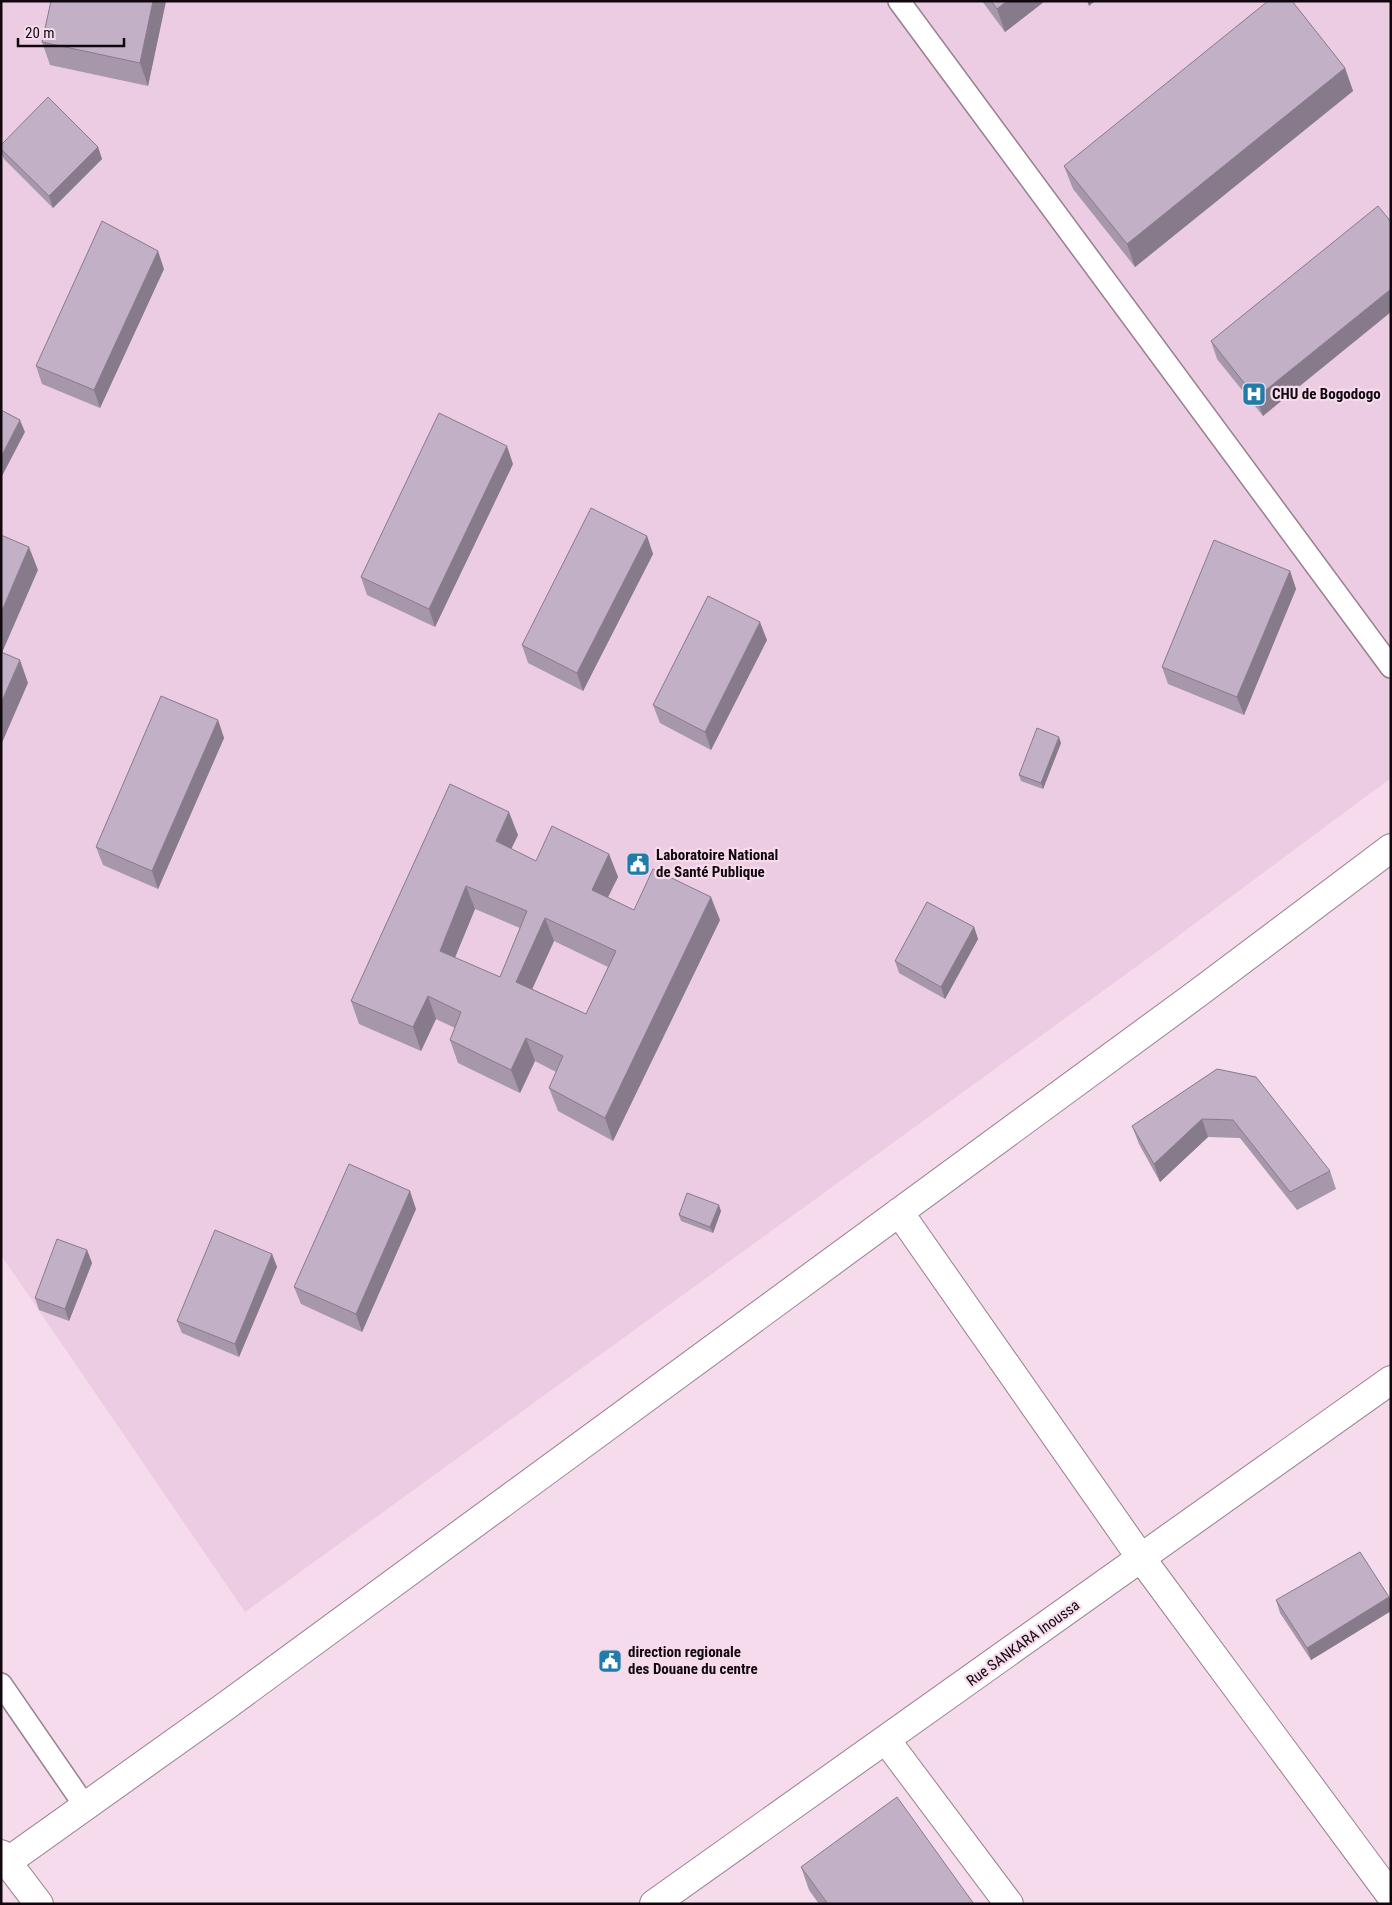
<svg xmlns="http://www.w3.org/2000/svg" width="1392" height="1905" viewBox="0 0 1392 1905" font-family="'Roboto Condensed',sans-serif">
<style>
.built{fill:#eccce2}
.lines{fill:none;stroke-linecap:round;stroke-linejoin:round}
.service-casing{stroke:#977f8f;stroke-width:24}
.minor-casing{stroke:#977f8f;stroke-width:30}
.tertiary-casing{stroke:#977f8f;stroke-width:30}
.primary-casing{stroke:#977f8f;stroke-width:30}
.service{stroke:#fff;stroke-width:21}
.minor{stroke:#fff;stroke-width:28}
.tertiary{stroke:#fff;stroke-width:28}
.primary{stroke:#fff;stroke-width:28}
.wall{fill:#a697aa;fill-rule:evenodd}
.shaded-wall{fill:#877b8b}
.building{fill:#c1b0c6;stroke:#877b8b;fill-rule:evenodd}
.labels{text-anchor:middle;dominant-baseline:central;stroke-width:4.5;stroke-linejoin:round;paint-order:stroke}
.poi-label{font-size:15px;font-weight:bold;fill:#10080e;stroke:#f5dbec;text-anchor:start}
.street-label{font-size:15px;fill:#10080e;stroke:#f5dbec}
</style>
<rect width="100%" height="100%" fill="#f5dbec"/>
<path class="built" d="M1,1H1391V778L1158,951L245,1612L1,1255Z"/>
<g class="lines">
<g class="service-casing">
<path id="service" d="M899,1L1391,667
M1,1684L85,1806"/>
</g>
<g class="minor-casing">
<path id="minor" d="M899,1212L1141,1558L1391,1896
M886,1740L1009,1904
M7,1862L223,1708L1194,996L1391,848"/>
</g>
<g class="tertiary-casing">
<path id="tertiary" d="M654,1904L1391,1380"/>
</g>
<g class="primary-casing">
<path id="primary" d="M1,1854L39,1904"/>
</g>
<use href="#service" class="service"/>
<use href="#minor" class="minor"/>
<use href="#tertiary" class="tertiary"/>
<use href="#primary" class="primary"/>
</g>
<path class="wall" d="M166,1L148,86L50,65L42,42Z
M982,1H1045L1005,32Z
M1345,68L1353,91L1135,267L1073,189L1064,166Z
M1,145L98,147L102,159L53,208L4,159L1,152Z
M1391,222L1263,416L1217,359L1211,341Z
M164,269L100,408L42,384L36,366Z
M513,464L435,627L367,595L361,577Z
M647,536L653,554L583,691L528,663L522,645Z
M1290,571L1296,589L1244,715L1168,684L1162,667Z
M767,640L711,750L660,723L653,705Z
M218,720L224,738L158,889L103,865L96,847Z
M1061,743L1043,789L1021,781L1019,775Z
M518,835L511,849L536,861L609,854L618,877L608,897L634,910L720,920L613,1141L558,1111L549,1088L556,1072L535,1061L520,1093L458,1063L450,1040L455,1028L436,1019L421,1051L359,1024L351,1001ZM475,909L520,928L500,977L455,958ZM554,941L608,967L586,1014L532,989Z
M974,927L978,939L945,999L899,973L895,961Z
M1217,1069L1330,1171L1336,1189L1297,1210L1240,1138L1208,1137L1160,1182L1139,1144L1132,1126Z
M416,1209L362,1332L301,1304L294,1287Z
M721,1211L713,1233L681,1221L679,1215Z
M87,1250L92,1263L69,1321L39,1310L35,1298Z
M272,1254L277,1267L239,1357L182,1333L177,1321Z
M1389,1597L1391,1600V1611L1311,1660L1280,1613L1276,1600Z
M801,1867L974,1904H819L809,1890Z"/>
<path class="shaded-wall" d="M153,1H166L148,86L140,63Z
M1007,1H1045L1005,32L997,9Z
M1087,1H1095L1089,6Z
M1345,68L1353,91L1135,267L1127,244Z
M98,147L102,159L53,208L49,196Z
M158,251L164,269L100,408L94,390Z
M1391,289V312L1263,416L1256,398Z
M20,420L25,432L1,478V457Z
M507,446L513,464L435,627L429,609Z
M647,536L653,554L583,691L577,673Z
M29,547L38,570L1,655V613Z
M1290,571L1296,589L1244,715L1237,697Z
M760,622L767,640L711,750L705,732Z
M20,660L28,683L1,745V703Z
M218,720L224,738L158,889L152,871Z
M1059,737L1061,743L1043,789L1041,783Z
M509,812L518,835L504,864L496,841Z
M609,854L618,877L600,913L592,890Z
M466,886L475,909L448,974L440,951Z
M711,897L720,920L613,1141L605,1118Z
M545,918L554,941L525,1005L516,982Z
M974,927L978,939L945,999L941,987Z
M428,996L436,1019L421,1051L413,1027Z
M526,1038L535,1061L520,1093L511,1070Z
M1202,1119L1208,1137L1160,1182L1154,1164Z
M410,1191L416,1209L362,1332L356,1314Z
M719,1205L721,1211L713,1233L710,1227Z
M87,1250L92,1263L69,1321L65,1309Z
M272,1254L277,1267L239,1357L235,1344Z
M1389,1597L1391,1600V1611L1311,1660L1307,1648Z"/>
<path class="building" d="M51,1H153L140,63L42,42Z
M991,1H1007L997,9Z
M1268,1H1292L1345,68L1127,244L1064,166Z
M48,97L98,147L49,196L1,149V145Z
M1378,206L1391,222V289L1256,398L1211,341Z
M102,221L158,251L94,390L36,366Z
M1,410L20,420L1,457Z
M439,413L507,446L429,609L361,577Z
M591,508L647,536L577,673L522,645Z
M1,535L29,547L1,613Z
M1214,540L1290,571L1237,697L1162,667Z
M708,596L760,622L705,732L653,705Z
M1,652L20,660L1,703Z
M161,696L218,720L152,871L96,847Z
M1037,728L1059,737L1041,783L1019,775Z
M450,784L509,812L496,841L536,861L552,826L609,854L592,890L634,910L653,869L711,897L605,1118L549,1088L563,1056L526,1038L511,1070L450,1040L461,1012L428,996L413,1027L351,1001ZM466,886L527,911L500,977L440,951ZM545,918L616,951L586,1014L516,982Z
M927,902L974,927L941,987L895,961Z
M1217,1069L1256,1077L1330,1171L1290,1192L1233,1120L1202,1119L1154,1164L1132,1126Z
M349,1164L410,1191L356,1314L294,1287Z
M687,1193L719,1205L710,1227L679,1215Z
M215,1230L272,1254L235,1344L177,1321Z
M57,1239L87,1250L65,1309L35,1298Z
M1360,1552L1389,1597L1307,1648L1276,1600Z
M897,1797L974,1904H828L801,1867Z"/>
<defs>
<g id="hospital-square" transform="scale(1.25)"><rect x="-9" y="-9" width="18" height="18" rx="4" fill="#227caa" stroke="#f5dbec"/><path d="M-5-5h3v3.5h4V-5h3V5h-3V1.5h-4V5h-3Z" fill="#fff"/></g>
<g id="civic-square" transform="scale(1.25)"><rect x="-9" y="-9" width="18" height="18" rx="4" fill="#227caa" stroke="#f5dbec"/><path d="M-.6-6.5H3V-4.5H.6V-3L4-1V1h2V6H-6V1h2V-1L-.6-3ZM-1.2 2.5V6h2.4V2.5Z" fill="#fff"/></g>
</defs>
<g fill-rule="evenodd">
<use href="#hospital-square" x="1254" y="394"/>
<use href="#civic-square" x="638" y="864"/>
<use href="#civic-square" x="610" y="1661"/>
</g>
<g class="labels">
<g class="poi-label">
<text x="1272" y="394">CHU de Bogodogo</text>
<text x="656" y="855">Laboratoire National<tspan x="656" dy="17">de Santé Publique</tspan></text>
<text x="628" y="1652">direction regionale<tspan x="628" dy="17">des Douane du centre</tspan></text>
</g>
<g class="street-label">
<text transform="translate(1023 1643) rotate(-36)">Rue SANKARA Inoussa</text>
</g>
</g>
<rect width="1392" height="1905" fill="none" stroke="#10080e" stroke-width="5"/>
<path d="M18 38v8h106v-8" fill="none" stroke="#10080e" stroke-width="2.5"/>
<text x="25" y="38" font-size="15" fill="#10080e" stroke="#f5dbec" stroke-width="4" paint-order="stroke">20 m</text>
</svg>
